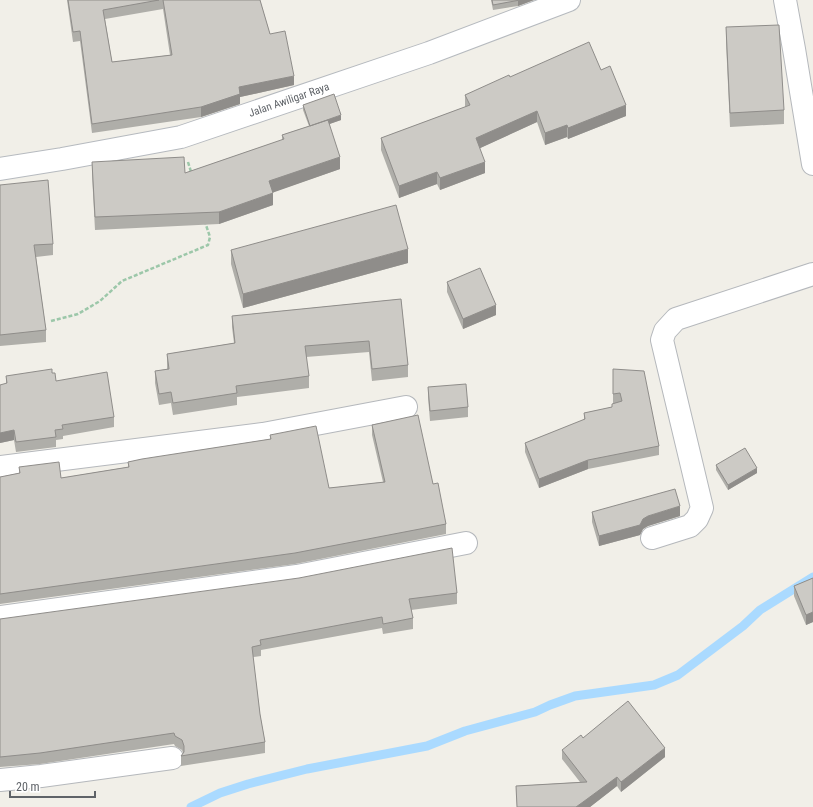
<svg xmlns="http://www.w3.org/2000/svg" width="813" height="807" viewBox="0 0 813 807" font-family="'Roboto Condensed',sans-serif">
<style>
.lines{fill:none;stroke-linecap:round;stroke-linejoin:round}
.stream{stroke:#aadaff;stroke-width:9}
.street-casing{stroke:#b5b8bc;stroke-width:24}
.secondary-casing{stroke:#b6babf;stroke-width:24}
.path{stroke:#9cc7a9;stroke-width:2.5;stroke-dasharray:4 2;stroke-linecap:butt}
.street{stroke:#fff;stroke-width:22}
.secondary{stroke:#fff;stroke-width:22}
.wall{fill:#afaea9;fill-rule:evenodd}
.shaded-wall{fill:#8f8d8a}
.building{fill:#cccac5;stroke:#8f8d8a}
.labels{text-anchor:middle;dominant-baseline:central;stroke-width:3;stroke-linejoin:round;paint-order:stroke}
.street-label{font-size:11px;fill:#5f6368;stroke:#fff}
</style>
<rect width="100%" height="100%" fill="#f1efe8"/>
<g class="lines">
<path class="stream" d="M191,807L220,793L248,784L307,769L427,746L465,731L535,712L550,705L575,696L654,685L678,675L743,626L760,610L813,577"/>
<g class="street-casing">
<path id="street" d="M785,0L794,49L813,164
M0,467L263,434L406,407
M652,538L690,526L697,519L702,508L662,340L665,331L676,319L813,274
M0,617L297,576L466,543
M0,780L41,776L172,758"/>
</g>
<g class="secondary-casing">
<path id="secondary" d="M0,169L62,159L181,137L429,53L569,0"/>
</g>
<path class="path" d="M188,162L192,175
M51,321L78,314L100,301L122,281L208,245L210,237L205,222"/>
<use href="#street" class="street"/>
<use href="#secondary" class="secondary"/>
</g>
<path class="wall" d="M67,0H260L270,34L294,85L240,97V104L201,117L92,133L80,41L73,42ZM163,9L170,55L112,62L105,19Z
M491,0H534L518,6L493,10Z
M726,27L784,110V124L730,127L726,42Z
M601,70L626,116L568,139L567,137L545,145L537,122L480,148L485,173L440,190L437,184L399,198L381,150V138L465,107V95L510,77Z
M303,105L341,120L329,124L340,169L273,192V205L219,224L95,230L92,174V162L185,173L282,140V135L309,126L303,110Z
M0,185L53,244V255L36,257L46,330V342L0,346Z
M231,250L408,263L243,308L231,264Z
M447,282L496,315L463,329L447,292Z
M401,299L408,365V377L372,381L369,352L306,357L309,376V388L237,397V405L173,415L171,403L159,405L155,383V371L167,369V354L234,343L232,327V316Z
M613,369L659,446V455L588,469L539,488L525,452V443L584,420V413L612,407L614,403H613Z
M52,373L56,381L114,417V427L63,436V439L56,440V447L16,452L14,440L0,443V385L6,384V376Z
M428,387L468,407V417L430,421L428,397Z
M372,425L433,484L446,524V534L295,564L0,604V477L19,473V467L61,478L128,467V462L270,439V435L329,488L383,482L372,435Z
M716,465L757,473L728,490L716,470Z
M592,512L680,516L648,526L643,529L640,535L599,546L592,522Z
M813,578V622L806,625L794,596V586Z
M457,593V604L411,610L413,618V629L383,634L382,628L261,650V656L253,657L260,714L265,742V753L181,766V756L183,753L182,750L175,746L174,744L40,764L0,767V619Z
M583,738L665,757L621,792L617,786L590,807H517L516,786L580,782L562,759V750Z"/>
<path class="shaded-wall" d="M520,0H534L518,6V1Z
M294,76V85L240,97V104L201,117V107L239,87Z
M626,105V116L568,139V128Z
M537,111V122L476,150V138Z
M341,115V120L310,131V126Z
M567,125V137L545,145V133Z
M340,157V169L269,194V181Z
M485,162V173L440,190V178Z
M437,172V184L399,198V186Z
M273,193V205L219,224V212Z
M408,249V263L243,308V294Z
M496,305V315L463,329V319Z
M14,430V440L0,443V433Z
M588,460V469L539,488V479Z
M757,468V473L728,490V485Z
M680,506V516L648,526L643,529L640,535L599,546V536L648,516Z
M813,612V622L806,625V615Z
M665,748V757L621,792V782Z
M617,777V786L590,807H576Z"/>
<path class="building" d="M68,0H159L103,10L112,62L172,55L163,0H260L270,34L285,31L294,76L239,87L240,94L201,107L92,124L80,31L73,32Z
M492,0H520L493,5Z
M779,25L784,110L730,113L726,27Z
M589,42L601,70L610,66L626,105L568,128L567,125L545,133L537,111L476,138L485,162L440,178L437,172L399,186L381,138L470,105L465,95L509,75L510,77Z
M334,94L341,115L310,126L303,105Z
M328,120L340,157L269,181L273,193L219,212L95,217L92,162L184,157L185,173L284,139L282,135Z
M48,180L53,244L34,245L46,330L0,335V185Z
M396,205L408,249L243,294L231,250Z
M480,268L496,305L463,319L447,282Z
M401,299L408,365L372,369L369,341L305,346L309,376L236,386L237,393L173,403L171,392L159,394L155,371L169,369L167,354L235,343L232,316Z
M52,369V373H55L56,381L107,372L114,417L62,425L63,429L55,430L56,437L16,442L14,430L0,433V385L7,383L6,376Z
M613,369L644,371L659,446L588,460L539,479L525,443L585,419L584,413L612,407V404L622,401L620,393L613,394Z
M466,384L468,407L430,411L428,387Z
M418,415L433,484L438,483L446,524L295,553L0,594V477L20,473L19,467L59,462L61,478L129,467L128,462L142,459L271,439L270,435L316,426L329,488L385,482L372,425Z
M745,448L757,468L728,485L716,465Z
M675,489L680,506L648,516L643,519L640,525L599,536L592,512Z
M452,548L457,593L409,599L413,618L383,624L382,617L260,640L261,645L252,647L260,714L265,742L181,756L184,752V746L182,740L175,736L174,733L40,753L0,757V619L299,578Z
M813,578V612L806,615L794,586Z
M628,701L665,748L621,782L617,777L583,802L576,807H517L516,786L587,782L562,750L581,735L583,738Z"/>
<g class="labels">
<g class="street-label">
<text transform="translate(289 100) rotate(-19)">Jalan Awiligar Raya</text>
</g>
</g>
<path d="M10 791v6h85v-6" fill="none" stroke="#5f6368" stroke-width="2"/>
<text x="16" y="791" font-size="12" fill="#5f6368" stroke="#ffffff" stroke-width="3" paint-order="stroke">20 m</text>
</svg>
